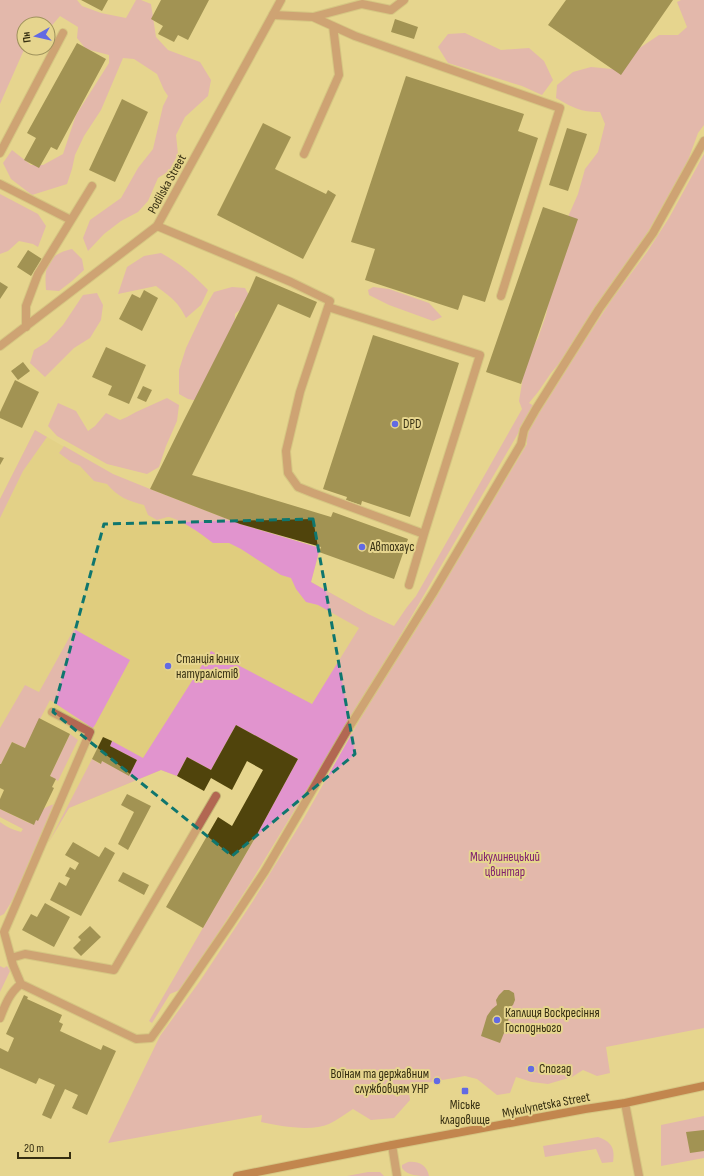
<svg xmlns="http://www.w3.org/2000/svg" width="704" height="1176" viewBox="0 0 704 1176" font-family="'Sofia Sans Condensed',sans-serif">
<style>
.built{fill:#e0cd7e}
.green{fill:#e194ce}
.building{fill:#50440c}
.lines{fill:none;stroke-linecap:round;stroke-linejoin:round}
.lane-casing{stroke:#c3b475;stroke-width:10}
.street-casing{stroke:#c3b475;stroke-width:10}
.secondary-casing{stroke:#c3b475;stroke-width:10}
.lane{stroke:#b26752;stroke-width:8}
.street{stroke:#b26752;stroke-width:8}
.secondary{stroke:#982700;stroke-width:8}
.marked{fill:none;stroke:#0f766e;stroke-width:3;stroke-dasharray:8 5;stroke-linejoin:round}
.poi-dot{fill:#626ae3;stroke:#e6d58e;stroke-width:1.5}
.labels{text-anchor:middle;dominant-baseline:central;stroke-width:4;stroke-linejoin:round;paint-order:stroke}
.street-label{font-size:13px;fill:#352e11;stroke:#e6d58e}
.poi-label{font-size:13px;fill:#352e11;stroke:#e6d58e;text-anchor:start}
.park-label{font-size:13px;fill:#81206f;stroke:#e6d58e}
</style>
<rect width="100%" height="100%" fill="#e6d58e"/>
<path class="built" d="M35,430L113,475L240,524L320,548L311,582L368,614L284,751L236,725L211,770L187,757L177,776L161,770L69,808L49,842L0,817V499Z"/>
<path class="green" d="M0,0H77L82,6L101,13L126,18L136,0H141L151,4L156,37L168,50L200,62L211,80L208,96L185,117L176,135L178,154L169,171L158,178L148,201L138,212L121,221L104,234L88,251L83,238L90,220L121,198L138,168L153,149L163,106L168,96L164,90L157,74L134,59L123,58L101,110L84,136L75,155L72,169L67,184L32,195L11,179L3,163L12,150L31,165H43L63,154L76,115L109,63V55L86,49L77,38L78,27L60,16L48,30V24H24V48H27L23,52L0,104Z
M681,0H704V125L698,133L679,185L667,198L648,232L569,352L551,373L538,392L529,403L534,406L403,631L251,882L182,989L170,994L152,1023L149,1021L255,838L298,759L236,725L211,770L187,757L177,776L161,770L69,808L49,842L92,759L100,764L102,761L129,775L137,760L110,746L112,741L143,758L211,651L312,704L359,628L318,605L306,602L296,589L291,578L281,575L241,549L229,543H213C203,535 182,520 169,517C166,517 161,519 157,520L148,515L144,505C128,501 118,497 107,484L94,481L80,466L71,462L59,453L64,446L113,474L150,489L240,524L320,548L311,582L368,614L394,626L407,607L416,596L522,409L519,401L526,359L538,338L546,315L564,226L578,194L585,169L598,152L605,124L600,112C580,112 574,108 556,98L557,85L573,72L591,67L623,70L638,49L659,35H678L687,27L677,2Z
M465,33L501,50L529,48L544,61L553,80L542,95L522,86L448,63L438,47L448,34Z
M704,154V1028L606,1047L610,1073L597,1076L583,1070L572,1077L548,1084L532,1082L516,1077L510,1093L497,1095L477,1079L465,1076L408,1086L410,1100L394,1118L371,1120L353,1109C345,1114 337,1120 329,1124C311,1132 280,1126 261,1122L262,1115L108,1143L160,1036L200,981L253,901L304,818L376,691L417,628L413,622L441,587L527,444L525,434L558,381L612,299L647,252L669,218Z
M0,194L38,214L46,226L38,247L33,244L19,241L8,251L0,254Z
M72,249L82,259L84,270L72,281L59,291L46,290C45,276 44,260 60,253C63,251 68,250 72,249Z
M161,253C179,263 194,275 208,290L201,305L186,318C178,301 170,297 156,286L118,294L127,267L144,256Z
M232,287L245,288L252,301L249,302L235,314V332L203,402L188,399L179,394V370L186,348L207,304L214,292Z
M373,287L389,289L429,303L442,317L433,321L389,305L369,295L368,290Z
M97,293L103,305L101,320L90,338L74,348L45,377L30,363L34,350L47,342L63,325L83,295Z
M167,398L179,405L177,421L166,446L159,467L147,474L107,464L57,436L48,426L58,403L76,411L88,431L95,426L106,413L120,420L127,417L136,412Z
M35,430L47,437L23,471L0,518V499Z
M74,629L130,660L95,725L90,732L88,725L50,700L25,748L12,742L1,764H0V728L25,685L39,692Z
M70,734L78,740L58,781L50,776Z
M55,804L50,830L37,844L35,853L18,891L4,914L0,916V822C7,827 13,830 21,832L23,829L0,817V809L29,823C38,814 42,807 55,804Z
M0,966L4,968L7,966L10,971L0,992Z
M704,1116V1158L661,1166V1125Z
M598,1137C612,1142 615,1148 613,1162L602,1163L596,1149L545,1157L543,1146Z
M408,1162C418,1161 427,1165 429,1176C418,1176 408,1176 402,1168V1165Z
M368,1172H380L384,1176H347Z"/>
<path class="building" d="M81,0H108L102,11Z
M161,0H209L188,40L178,35L174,42L158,34L163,26L151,19Z
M566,0H673L621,75L548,25Z
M395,19L418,27L414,39L391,32Z
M77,43L106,59L57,150L51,147L39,168L24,160L36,138L27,133Z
M406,76L524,114L518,131L538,138L485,302L463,295L458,310L365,280L375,249L351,242Z
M122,99L148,112L115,182L89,170Z
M263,123L291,137L275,169L326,194L328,190L336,195L303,259L217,215Z
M567,128L587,134L568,191L549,185Z
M543,207L578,219L521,384L486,372Z
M28,250L42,259L31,276L17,267Z
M256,276L317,302L310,318L278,304L192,475L331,517L333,512L408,539L394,579L319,552L321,547L240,524L150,489L184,420L249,292Z
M0,282L8,287L0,299Z
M144,290L158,298L142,331L119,319L132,294L140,298Z
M373,335L459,363L410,517L362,501L361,505L346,500L347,497L323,489Z
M106,347L146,365L129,404L108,395L112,386L92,377Z
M23,362L30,371L18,380L11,371Z
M15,380L39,392L22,428L0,418V412Z
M143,386L152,390L146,402L137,398Z
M0,457L4,458L0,465Z
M39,718L70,734L50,776L56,779L52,787L54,788L38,821L36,820L34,825L0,809V799L4,790L0,788V764H1L12,742L25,748Z
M236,725L298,759L255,838L203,928L166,907L218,817L232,826L263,770L247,761L232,790L211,778L204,791L177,776L187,757L211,770Z
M103,737L112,741L110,746L137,760L129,776L102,761L101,764L92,759Z
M127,794L151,806L128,850L118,844L134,812L121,805Z
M73,842L99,857L105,847L115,853L81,916L50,900L59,882L66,886L70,878L65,876L70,867L75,870L79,863L65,855Z
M123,872L149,885L144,895L118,881Z
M45,903L70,917L54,947L22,930L31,914L37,917Z
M90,926L101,937L81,956L73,948L81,940L78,937Z
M504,990H509L514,993L515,1000L513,1005L508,1009L509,1014L508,1023L500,1043L481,1036L487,1016L492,1009L497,1005L496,1000L499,995Z
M24,995L28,997L27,999L62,1015L59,1022L63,1024L60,1031L101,1050L103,1045L116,1051L87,1115L72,1108L78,1095L65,1089L51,1119L42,1115L55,1085L39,1078L36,1084L0,1068V1048L8,1052L14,1038L6,1034Z
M704,1130V1151L690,1153L686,1132Z"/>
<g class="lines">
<g class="lane-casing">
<path id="lane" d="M273,15L313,17L355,36L560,108L501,296
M313,17L362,4L391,10L404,0
M0,153L63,33
M304,154L339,75L333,26
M0,184L71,220
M157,226L291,282L330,301L300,392L286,451L288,473L298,487L313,493L424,534L409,585
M328,307L480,355L424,534
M26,327V306L38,274L92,186
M11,958L25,954L114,970L216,796
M21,984L13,965L4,932L90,732L52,712
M0,1018C5,1005 10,992 21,984L136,1039L151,1038L164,1020L230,924L265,871L348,729L433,593L521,444L524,430L536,409L599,309L653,233L704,141"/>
</g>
<g class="street-casing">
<path id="street" d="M0,346L157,226L281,0
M625,1103L639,1176
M392,1145L397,1176"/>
</g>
<g class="secondary-casing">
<path id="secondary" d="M237,1176L392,1145L585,1109L625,1103L704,1086"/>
</g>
<use href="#lane" class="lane"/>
<use href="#street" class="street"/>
<use href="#secondary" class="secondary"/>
</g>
<path d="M0 0H704V1176H0ZM313,519L355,754L232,856L53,712L104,524Z" fill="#e6d58e" fill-opacity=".55" fill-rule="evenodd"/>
<path class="marked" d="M313,519L355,754L232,856L53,712L104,524Z"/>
<g class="poi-dot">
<circle cx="395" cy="424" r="4"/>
<circle cx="362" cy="547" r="4"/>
<circle cx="168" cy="666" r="4"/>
<circle cx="497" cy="1020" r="4"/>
<circle cx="531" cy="1069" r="4"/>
<circle cx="437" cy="1081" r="4"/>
<rect x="461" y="1087" width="8" height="8" rx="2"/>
</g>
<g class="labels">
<g class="street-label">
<text transform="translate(167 184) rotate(-61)">Podilska Street</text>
<text transform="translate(546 1105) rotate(-11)">Mykulynetska Street</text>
</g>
<g class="poi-label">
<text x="403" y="424">DPD</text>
<text x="370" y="547">Автохаус</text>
<text x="176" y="659">Станція юних<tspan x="176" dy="15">натуралістів</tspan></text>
<text x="505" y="1013">Каплиця Воскресіння<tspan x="505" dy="15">Господнього</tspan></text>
<text x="539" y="1069">Спогад</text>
<text x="429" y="1074" text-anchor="end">Воїнам та державним<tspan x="429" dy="15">службовцям УНР</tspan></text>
<text x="465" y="1105" text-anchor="middle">Міське<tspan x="465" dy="15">кладовище</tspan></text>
</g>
<g class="park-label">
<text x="505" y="857">Микулинецький<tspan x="505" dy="15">цвинтар</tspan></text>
</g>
</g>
<g transform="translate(36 36) rotate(262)"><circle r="19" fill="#e6d58e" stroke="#9f925c"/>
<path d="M0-3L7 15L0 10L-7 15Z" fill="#626ae3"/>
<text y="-6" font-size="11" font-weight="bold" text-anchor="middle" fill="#352e11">Пн</text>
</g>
<path d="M18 1152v6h52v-6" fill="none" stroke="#352e11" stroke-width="2"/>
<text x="24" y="1152" font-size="12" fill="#352e11" stroke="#e6d58e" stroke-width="3" paint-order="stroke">20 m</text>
</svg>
